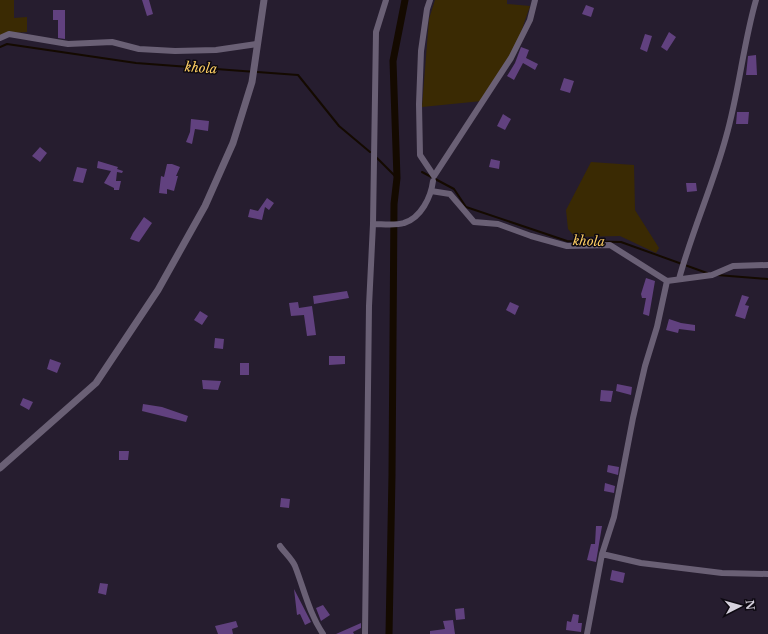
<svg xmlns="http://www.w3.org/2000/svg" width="768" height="634" viewBox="0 0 768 634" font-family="'Libre Baskerville',serif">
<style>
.green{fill:#3a2a03}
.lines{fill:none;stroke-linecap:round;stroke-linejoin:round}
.stream{stroke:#140a00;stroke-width:2}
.canal{stroke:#140a00;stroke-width:7}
.building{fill:#61417f}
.minor{stroke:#6a6075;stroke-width:6}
.tertiary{stroke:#6a6075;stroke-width:7}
.labels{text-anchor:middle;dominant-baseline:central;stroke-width:3;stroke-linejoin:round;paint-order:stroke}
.water-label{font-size:13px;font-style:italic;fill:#fccd63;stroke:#0d0911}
</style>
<rect width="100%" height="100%" fill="#261d2f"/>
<path class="green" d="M0,0H14V18L27,17V32L10,33L0,36Z
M435,0H507V4L530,6L518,41L482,101L422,107L429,19Z
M591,162L634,165L635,210L659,248L656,253L620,236L575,237L568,229L566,210Z"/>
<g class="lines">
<path class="stream" d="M0,47L7,44L136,63L298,75L339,126L370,152
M377,158L397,178
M422,172L454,189L466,207L567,241L621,242L707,273
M717,275L768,279"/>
<path class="canal" d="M389,634L392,475L394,204L397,178L393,61L405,0"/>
</g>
<path class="building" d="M142,0H149L153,14L147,16Z
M586,5L594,8L591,17L582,14Z
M53,10H65V39L58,38V20H53Z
M669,32L676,37L667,51L661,47Z
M645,34L652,36L647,52L640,49Z
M521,47L529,50L526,58L538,64L535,70L523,63L514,80L507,76L515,63Z
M756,55L757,75H746L748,56Z
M564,78L574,81L570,93L560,90Z
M737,112H749L748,124H736Z
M503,114L511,119L505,130L497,126Z
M191,119L209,121L208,131L195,129L192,144L186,142L190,132Z
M40,147L47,153L40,162L32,156Z
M491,159L500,161L499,169L489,167Z
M98,161L118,167L117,169L123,171L122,173L117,172L116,181H121L119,190H114V188L104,183L111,171L97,168Z
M167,164H172L180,167L176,176H178L174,191L167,189V194L159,193L161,176L164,177Z
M77,167L87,169L83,183L73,181Z
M686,183H696L697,191L687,192Z
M267,198L274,203L269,210L265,207L262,220L248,217L250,209L258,211Z
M144,217L152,223L139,242L130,239L133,233Z
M646,278L655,281L649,316L643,314L646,298H642L641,294Z
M347,291L349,298L314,304L313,296Z
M742,295L749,297L745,305L749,306L745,319L735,316Z
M298,302L299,308L312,306L316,335L307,336L304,315L291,316L289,303Z
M510,302L519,306L515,315L506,310Z
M200,311L208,316L202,325L194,320Z
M669,319L681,323L695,325V331L679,329L678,333L666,330Z
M215,338L224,339L223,349L214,348Z
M329,356H345V364L329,365Z
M50,359L61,363L57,373L47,369Z
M240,363H249V375H240Z
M202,380L221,381L218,390L203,389Z
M617,384L632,387L631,395L616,391Z
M601,390L613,391L611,402L600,401Z
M23,398L33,402L29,410L20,405Z
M143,404L162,407L188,416L186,422L142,411Z
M119,451H129L128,460H119Z
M608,465L619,467L618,475L607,472Z
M605,483L615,486L614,493L604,491Z
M281,498L290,499L289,508L280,507Z
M596,526H602L596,562L587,560L591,544H595Z
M612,570L625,573L623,583L610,580Z
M100,583L108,584L106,595L98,593Z
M294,589L311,622L305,625L300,614L297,615Z
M323,605L330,615L321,621L316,608Z
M464,608L465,619L456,620L455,609Z
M573,614L579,615L578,623H582L581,632L566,630L567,621L571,622Z
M453,620L455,634H430V631L445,629L443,621Z
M236,621L238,627L232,629L233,634H218L215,626Z
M361,623V628L353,632L354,634H336Z"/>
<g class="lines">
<path class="minor" d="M430,0L427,9L421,51L419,104L420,155L434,176L511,58L530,20L535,0
M0,38L9,34L68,44L112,42L139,49L175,51L216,50L257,44
M431,191L450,194L474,222L498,224L531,236L567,246L610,245L667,281
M373,224C382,224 395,226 404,223C421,218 431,197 433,181
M679,279C692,231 713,185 726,137C739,92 743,45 756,0
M280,546C284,552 292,559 295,566C304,589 309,613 323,634
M602,554L641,563L722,573L768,574
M365,634L369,306L373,224L376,32L386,0
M587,634L602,554L614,517L633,418L645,366L657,327L667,281L712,275L733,266L768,265"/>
<path class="tertiary" d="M0,468L96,383L158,290L205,206L233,143L252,82L264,0"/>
</g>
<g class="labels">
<g class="water-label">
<text transform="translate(201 68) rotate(4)">khola</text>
<text transform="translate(589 241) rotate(2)">khola</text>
</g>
</g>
<g transform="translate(740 606) rotate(84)" stroke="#0d0911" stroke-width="3" paint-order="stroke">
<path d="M0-3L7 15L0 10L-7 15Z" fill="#d6d1dd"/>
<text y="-6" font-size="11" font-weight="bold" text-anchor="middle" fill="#d6d1dd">N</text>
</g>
</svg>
